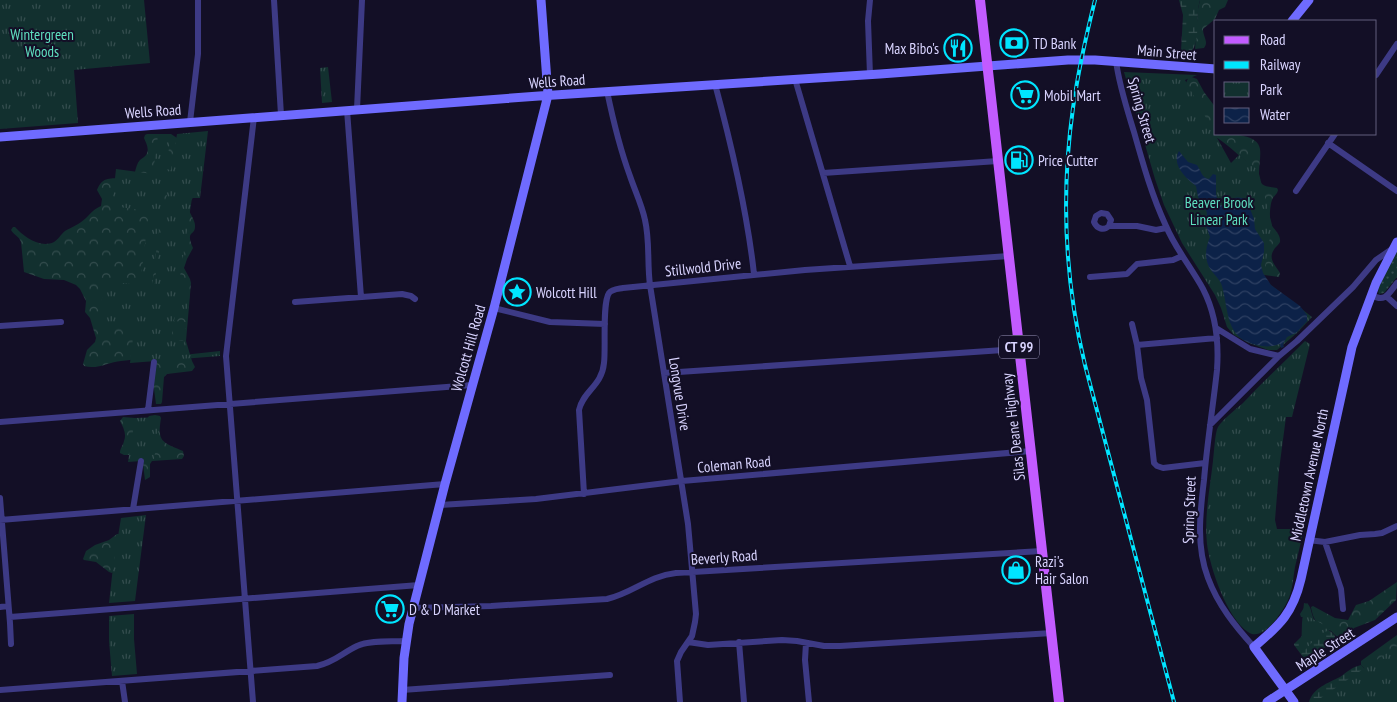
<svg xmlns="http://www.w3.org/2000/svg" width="1397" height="702" viewBox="0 0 1397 702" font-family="'PT Sans Narrow',sans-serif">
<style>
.grass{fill:url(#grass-dots)}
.forest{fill:url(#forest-crowns)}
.wetland{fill:url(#wetland-marsh)}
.park{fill:url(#park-tufts);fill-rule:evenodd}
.water{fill:url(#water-waves)}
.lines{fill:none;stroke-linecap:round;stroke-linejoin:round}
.street{stroke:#3d3a85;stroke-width:6}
.secondary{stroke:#6f6bff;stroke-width:9}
.primary{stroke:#c25bff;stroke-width:10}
.rail-casing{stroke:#00e5ff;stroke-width:4}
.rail{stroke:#130f26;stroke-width:2;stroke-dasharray:5.5;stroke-linecap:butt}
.labels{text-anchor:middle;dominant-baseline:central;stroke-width:4;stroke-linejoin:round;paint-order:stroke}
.shield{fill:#130f26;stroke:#9e99be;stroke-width:1}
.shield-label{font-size:14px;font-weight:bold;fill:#d9d4ff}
.park-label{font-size:15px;fill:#5fe0c0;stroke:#130f26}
.poi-label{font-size:15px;fill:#d9d4ff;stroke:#130f26;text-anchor:start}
.street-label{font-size:15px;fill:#d9d4ff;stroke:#130f26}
</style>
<defs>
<pattern id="grass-dots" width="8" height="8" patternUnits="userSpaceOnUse" patternTransform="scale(1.25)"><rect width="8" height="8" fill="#12302f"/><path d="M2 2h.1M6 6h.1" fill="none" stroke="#344d4e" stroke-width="1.8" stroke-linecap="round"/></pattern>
<pattern id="forest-crowns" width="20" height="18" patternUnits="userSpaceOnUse" patternTransform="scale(1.25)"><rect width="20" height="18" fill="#12302f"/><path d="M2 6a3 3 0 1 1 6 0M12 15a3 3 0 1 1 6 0" fill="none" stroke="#344d4e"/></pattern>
<pattern id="wetland-marsh" width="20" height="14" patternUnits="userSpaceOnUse" patternTransform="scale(1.25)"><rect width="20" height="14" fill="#12302f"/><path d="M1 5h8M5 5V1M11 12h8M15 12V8" fill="none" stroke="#344d4e"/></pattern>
<pattern id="park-tufts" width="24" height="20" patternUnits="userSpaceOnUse" patternTransform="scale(1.25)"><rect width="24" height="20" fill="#12302f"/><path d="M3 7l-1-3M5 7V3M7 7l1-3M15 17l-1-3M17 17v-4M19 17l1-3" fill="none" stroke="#344d4e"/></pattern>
<pattern id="water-waves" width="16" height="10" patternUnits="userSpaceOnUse" patternTransform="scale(1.25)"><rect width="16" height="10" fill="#0c2248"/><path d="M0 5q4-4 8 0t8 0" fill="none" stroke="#2f4163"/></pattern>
</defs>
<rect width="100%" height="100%" fill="#130f26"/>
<path class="grass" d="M1397,249V277L1384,293L1379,294C1375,285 1392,259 1397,249Z"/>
<path class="forest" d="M1200,0H1228L1225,7L1219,10L1215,19L1203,29C1203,37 1209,42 1204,48L1195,49L1198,9Z
M1189,76L1197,79L1204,92L1216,108V134C1228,134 1258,133 1260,149C1261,156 1259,165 1259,173C1259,176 1259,181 1262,184C1265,187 1272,187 1277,188L1278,190C1277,195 1274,195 1272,200C1270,205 1269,219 1271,224C1274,230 1281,234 1280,242C1279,244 1277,246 1275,248C1267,259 1275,264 1280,273L1279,277L1264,275L1247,162C1236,153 1226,143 1214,136L1186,83Z
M147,134H171L177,138L196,193C194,197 191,200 189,204C186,211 196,219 195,227C195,236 185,230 193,248L187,259L184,268L190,279L191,283L186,341L192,361L195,367L192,371L167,374L164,377L162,402L161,404H156L154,389L150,381L152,352L148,326L145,325L138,334V358C132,360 128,360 121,361C109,362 97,370 84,366L83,364L87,350L95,342L96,338L90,318L85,312L86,301L80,289L76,285L64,280L44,279L24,272L21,242C19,236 14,235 11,230L13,227H15C23,236 40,249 54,242C58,240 61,234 65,231C72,227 80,224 86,218C91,213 94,209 101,206L102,199L97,190C103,175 111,180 123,177C127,176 131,174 135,172C136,168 137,163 140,160C142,158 145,157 146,155C150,149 146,143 144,138L145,135Z
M155,415L160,416L161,418C157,442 162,442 183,451L184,456L182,459L152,461L150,464V477L145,480L143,464L132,455H124L120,453C120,448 123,446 124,441C127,434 123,427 120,421L123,417L147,419L149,416Z
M117,534H119L114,571L112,573L109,572L96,562L84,560L83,559L86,551L95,545L109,540Z
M1397,582L1396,600L1375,620L1354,628L1347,637L1340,639C1336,636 1334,634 1331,631C1318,623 1314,624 1311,607L1313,606L1335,618L1348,620L1356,605L1369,601Z
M1397,635V702L1361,665V661Z"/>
<path class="wetland" d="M1179,0H1200C1195,16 1201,38 1192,51L1182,52L1181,51L1183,15Z
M1307,603C1312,608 1311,615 1315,621C1321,627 1330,629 1335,636L1333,643L1329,647C1320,647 1313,657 1303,657L1294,645V644L1302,636L1303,617H1301L1300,614Z
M1361,665L1395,702H1309C1313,688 1328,683 1340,677C1347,672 1352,667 1361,665Z"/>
<path class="park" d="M0,0H144L150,63L74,70L78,123L0,129Z
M328,67L332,102L322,103L320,68Z
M1124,72L1197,75L1185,80L1231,163L1239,155L1258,170L1272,225L1263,279L1312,317L1297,333L1277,350H1268L1249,343L1234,335L1227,327L1221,308L1215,295L1182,243L1164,205L1155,179Z
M208,131L200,198H192L178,290L190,291L188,310L176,309L174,321L186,322V329L173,328L171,340L184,341L183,355L220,351V356L130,363L134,329L99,324L104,281L140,285L149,211L112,206L116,169L153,174L158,135L171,134L166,169L171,170L177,134ZM163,194L167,195L154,287L152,286Z
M1305,341L1310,344L1292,417H1286L1279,470L1275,520L1277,529H1304C1301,542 1298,554 1295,567C1293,578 1293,589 1288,600C1283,611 1263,643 1248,632C1227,618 1210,568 1207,544C1204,516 1210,488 1213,461C1214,454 1215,432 1218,427C1222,420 1236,409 1243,403C1263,382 1284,362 1305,341Z
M160,417L154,460L128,462L135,418Z
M146,515L135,601L109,603L113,567L121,518Z
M1304,603L1308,604L1309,617L1332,629L1320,634L1301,654L1302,623Z
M134,614V639L137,674L112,676L109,641V616Z
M1397,646V702H1315Z"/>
<path class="water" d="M1179,151L1188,162L1197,165C1201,171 1202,178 1209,179L1213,174L1216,175V194L1219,205L1226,206L1228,201C1233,197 1242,196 1247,201L1254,219L1255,229L1264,243V252L1261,265L1263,273L1271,285L1300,306L1307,315V321L1296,333L1287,337L1283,344L1284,347L1281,348L1280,344C1271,347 1266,347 1257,345C1225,339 1229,311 1222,286C1220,279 1213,274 1209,267C1204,256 1206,247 1210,237L1206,226L1207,213L1204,205L1198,197L1196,186C1186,178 1171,165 1179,151Z"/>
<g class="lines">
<path class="street" d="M274,0L281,115
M1116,61C1119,85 1127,109 1134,132C1143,164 1152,196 1166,226C1175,248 1191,267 1203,289C1216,314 1219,342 1217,370C1213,407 1207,443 1204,480C1200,513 1196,546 1208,578C1218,605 1235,626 1254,647
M870,75L868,21L870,0
M1376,75L1397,44
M795,79L850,266
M715,84C732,147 747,210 754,274
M607,91C613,120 620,149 630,176C635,191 642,205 645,220C650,241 647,263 650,285L688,524L696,614L695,622L692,636L681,652L677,661L680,702
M357,109L362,0
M347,110L361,297
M190,122L198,54V0
M1328,143L1397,191
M823,173L998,161
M1296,191L1335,134
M1109,226L1111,220L1107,214L1101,213L1096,216L1094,222C1097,229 1104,231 1109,226H1137L1156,230L1166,228
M1090,277L1127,274L1137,264L1173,260L1182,256
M1371,295C1386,303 1388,294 1397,283
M1386,296L1397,306
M295,302L402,294L411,296L415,299
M494,308L550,322L605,324
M1132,324L1137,345L1141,378L1147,400L1154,463L1157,466L1163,468L1205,463
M0,326L61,322
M1216,328L1250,349L1279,356
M1137,345L1217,338
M664,373L1019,349
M148,410L154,362
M0,422L472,385
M1210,425L1279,356L1297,341L1353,287L1376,260L1392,249
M584,494L579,410C583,391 602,386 604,363C606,349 602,303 609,293C612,289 618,289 623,288L805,270L1009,256
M0,498L10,623L11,644
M440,505L536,499L682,481L1031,451
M133,509L141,461
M0,520L445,484
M1308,540L1325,542L1360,535L1375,534L1382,533L1397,526
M1325,542L1341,589L1343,609
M0,607L8,606
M413,608L491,606L607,599C633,593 648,576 676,573L1042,551
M10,617L419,585
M688,642L708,645L782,640L797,641L824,646H840L1052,633
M739,642L744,702
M806,643L805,660L809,702
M122,681L125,702
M0,690L317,666C335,662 342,653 357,646C371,640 390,642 405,641
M402,690L610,675
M253,702L226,356L254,117"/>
<path class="secondary" d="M1292,21L1309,0
M0,137L539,96L880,74L1068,60H1095L1216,69
M402,702L404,658L409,624L445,484L494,308L548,95L541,0
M1267,702L1397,617
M1294,702L1254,647C1280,625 1293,613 1301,579L1352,347L1376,283L1397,242"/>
<path class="primary" d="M980,0L1059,702"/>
<g class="rail-casing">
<path id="rail" d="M1095,0C1086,36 1078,72 1073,108C1061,193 1065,282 1085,365L1174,702"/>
</g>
<use href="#rail" class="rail"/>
</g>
<defs>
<g id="bank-ring" transform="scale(1.4375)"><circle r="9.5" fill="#130f26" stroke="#00e5ff" stroke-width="1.5"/><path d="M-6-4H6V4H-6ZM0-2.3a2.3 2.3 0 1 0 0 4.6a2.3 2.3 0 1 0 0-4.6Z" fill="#00e5ff"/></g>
<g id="restaurant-ring" transform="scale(1.4375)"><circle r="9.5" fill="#130f26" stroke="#00e5ff" stroke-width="1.5"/><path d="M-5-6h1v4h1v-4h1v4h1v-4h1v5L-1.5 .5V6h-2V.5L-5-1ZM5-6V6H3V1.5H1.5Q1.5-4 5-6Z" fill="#00e5ff"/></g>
<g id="supermarket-ring" transform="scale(1.4375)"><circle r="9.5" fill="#130f26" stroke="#00e5ff" stroke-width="1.5"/><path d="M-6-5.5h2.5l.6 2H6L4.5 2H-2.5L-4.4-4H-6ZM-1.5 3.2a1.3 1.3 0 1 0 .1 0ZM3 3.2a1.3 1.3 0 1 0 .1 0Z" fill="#00e5ff"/></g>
<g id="fuel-ring" transform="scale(1.4375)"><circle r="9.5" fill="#130f26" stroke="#00e5ff" stroke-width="1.5"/><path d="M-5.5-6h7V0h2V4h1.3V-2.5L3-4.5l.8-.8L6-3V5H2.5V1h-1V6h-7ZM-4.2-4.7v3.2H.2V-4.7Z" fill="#00e5ff"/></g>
<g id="sight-ring" transform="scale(1.4375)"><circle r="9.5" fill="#130f26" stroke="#00e5ff" stroke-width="1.5"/><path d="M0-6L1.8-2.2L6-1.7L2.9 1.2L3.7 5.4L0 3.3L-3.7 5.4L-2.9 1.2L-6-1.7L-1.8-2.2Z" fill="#00e5ff"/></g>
<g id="shop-ring" transform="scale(1.4375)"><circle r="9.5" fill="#130f26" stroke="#00e5ff" stroke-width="1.5"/><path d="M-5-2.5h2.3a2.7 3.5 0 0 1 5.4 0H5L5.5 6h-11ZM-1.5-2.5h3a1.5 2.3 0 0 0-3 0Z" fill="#00e5ff"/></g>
</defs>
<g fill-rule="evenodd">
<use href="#bank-ring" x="1014" y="43"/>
<use href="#restaurant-ring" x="958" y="48"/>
<use href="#supermarket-ring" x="1025" y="95"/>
<use href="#fuel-ring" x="1019" y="160"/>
<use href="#sight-ring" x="517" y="292"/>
<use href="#shop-ring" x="1016" y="570"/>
<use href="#supermarket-ring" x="390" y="609"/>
</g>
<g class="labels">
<rect class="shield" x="999" y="335.5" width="40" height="23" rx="4"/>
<g class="shield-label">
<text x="1019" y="347">CT 99</text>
</g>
<g class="park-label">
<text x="42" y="34">Wintergreen<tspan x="42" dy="17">Woods</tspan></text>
<text x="1219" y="202">Beaver Brook<tspan x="1219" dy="17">Linear Park</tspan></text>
</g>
<g class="poi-label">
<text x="1033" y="43">TD Bank</text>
<text x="939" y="48" text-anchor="end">Max Bibo's</text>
<text x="1044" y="95">Mobil Mart</text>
<text x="1038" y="160">Price Cutter</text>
<text x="536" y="292">Wolcott Hill</text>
<text x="1035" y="561">Razi's<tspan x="1035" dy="17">Hair Salon</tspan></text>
<text x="409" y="609">D &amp; D Market</text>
</g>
<g class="street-label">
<text transform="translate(1167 52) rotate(5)">Main Street</text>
<text transform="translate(557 81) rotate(-4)">Wells Road</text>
<text transform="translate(1142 110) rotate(74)">Spring Street</text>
<text transform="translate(153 111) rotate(-4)">Wells Road</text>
<text transform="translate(703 267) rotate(-6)">Stillwold Drive</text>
<text transform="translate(468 348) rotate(-74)">Wolcott Hill Road</text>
<text transform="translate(680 394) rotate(81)">Longvue Drive</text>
<text transform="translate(1013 427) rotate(-97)">Silas Deane Highway</text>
<text transform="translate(734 464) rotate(-5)">Coleman Road</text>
<text transform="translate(1309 475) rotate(-78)">Middletown Avenue North</text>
<text transform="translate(1189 510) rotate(-88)">Spring Street</text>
<text transform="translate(724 557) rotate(-4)">Beverly Road</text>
<text transform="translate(1325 649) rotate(-33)">Maple Street</text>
</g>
</g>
<rect x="1214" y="20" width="162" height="115" fill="#130f26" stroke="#625e7d"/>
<rect x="1224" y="36" width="25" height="8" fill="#c25bff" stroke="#625e7d"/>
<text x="1260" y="45" font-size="15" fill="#d9d4ff">Road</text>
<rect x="1224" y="61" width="25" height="8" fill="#00e5ff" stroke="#625e7d"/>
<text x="1260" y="70" font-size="15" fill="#d9d4ff">Railway</text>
<rect x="1224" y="82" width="25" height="15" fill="url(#park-tufts)" stroke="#625e7d"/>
<text x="1260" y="95" font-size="15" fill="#d9d4ff">Park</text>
<rect x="1224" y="108" width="25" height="15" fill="url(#water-waves)" stroke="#625e7d"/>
<text x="1260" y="120" font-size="15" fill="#d9d4ff">Water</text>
</svg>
